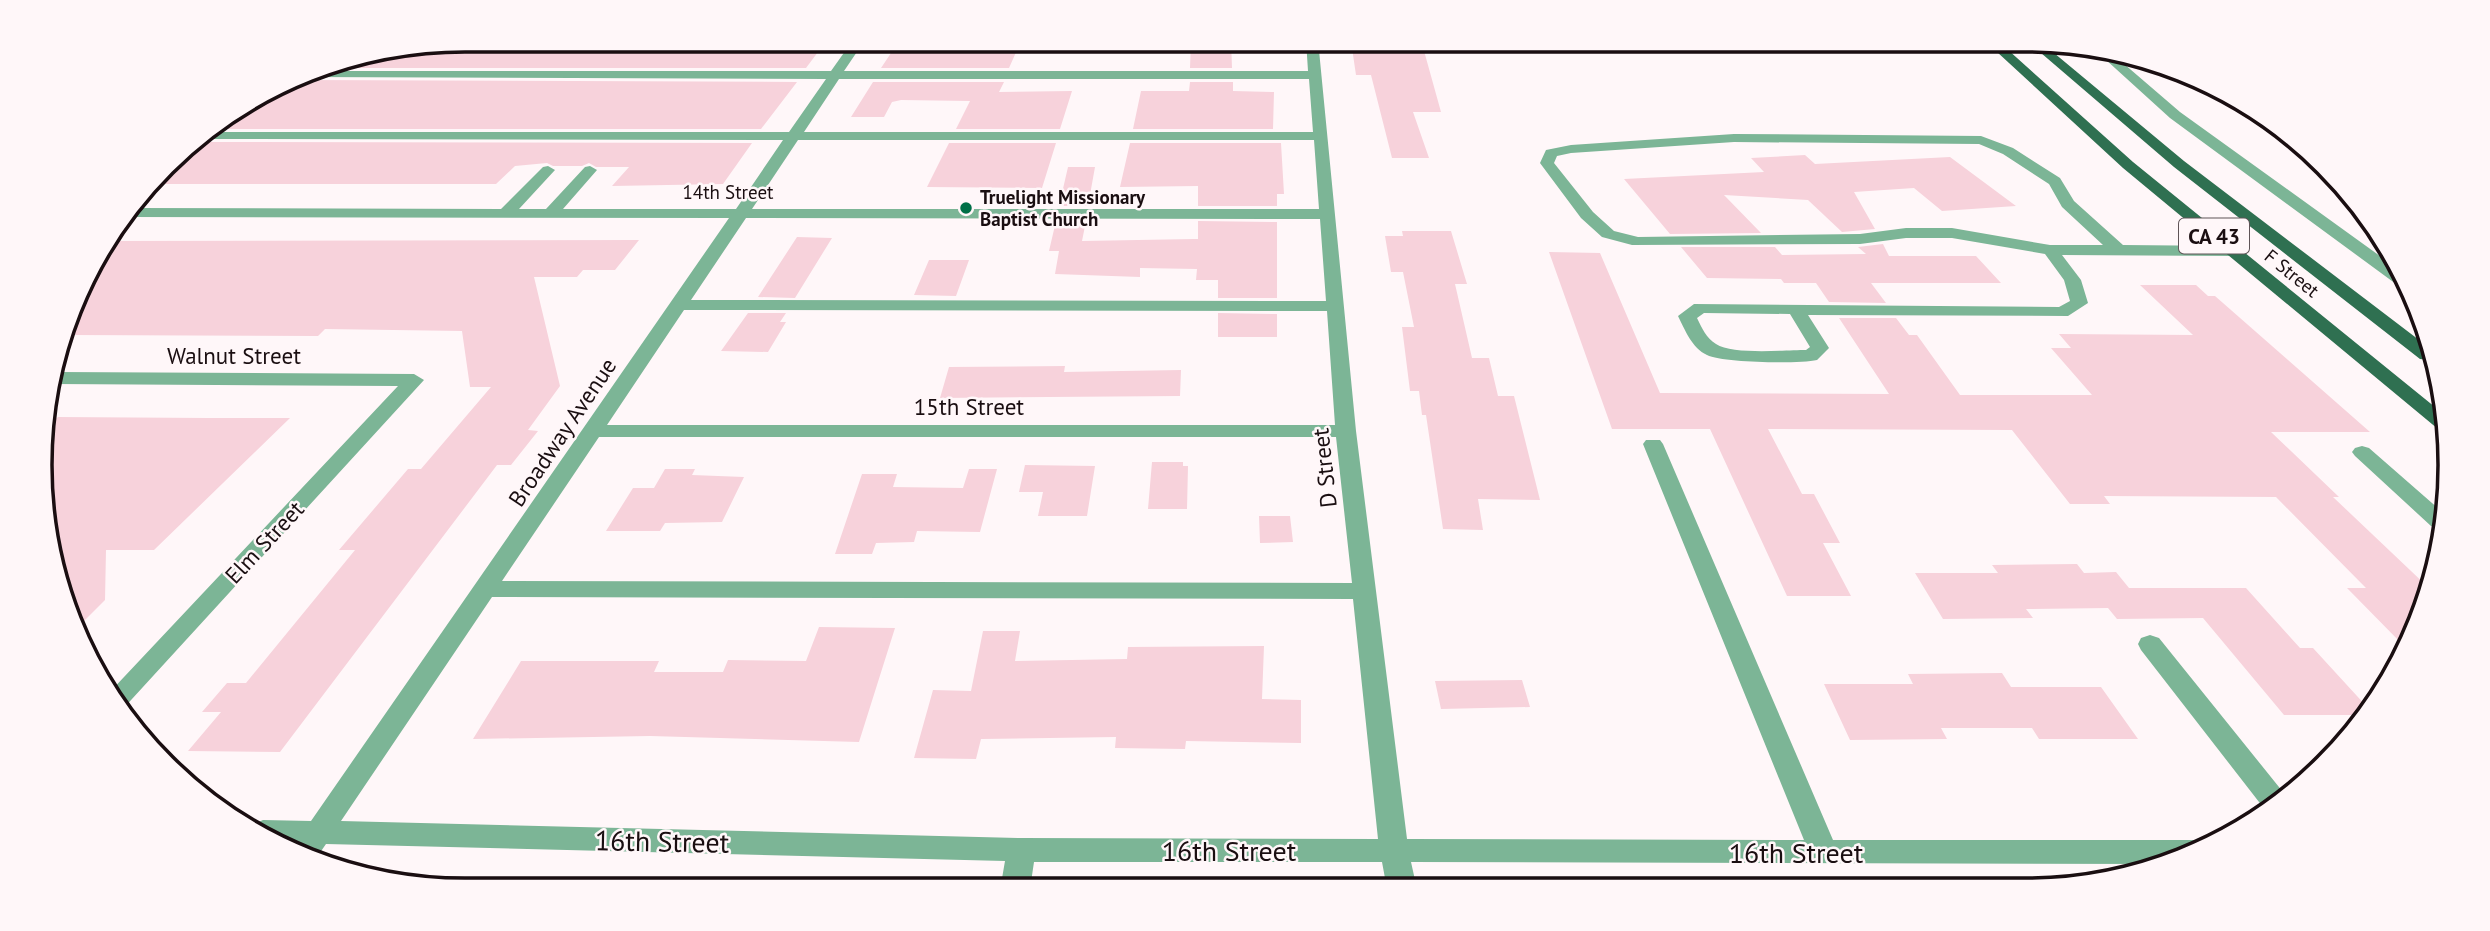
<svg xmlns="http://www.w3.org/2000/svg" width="2490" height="931" viewBox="0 0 2490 931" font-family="'PT Sans',sans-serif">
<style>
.building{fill:#f7d2db}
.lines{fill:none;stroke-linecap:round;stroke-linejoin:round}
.minor{fill:#7cb596;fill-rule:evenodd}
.major{fill:#2f7051;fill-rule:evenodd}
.poi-dot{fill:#006f47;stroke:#fff7f9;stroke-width:2.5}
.labels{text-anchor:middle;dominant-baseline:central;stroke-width:5;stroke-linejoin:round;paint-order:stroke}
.far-street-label{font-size:19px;fill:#1a0e11;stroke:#fff7f9}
.far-poi-label{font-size:19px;font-weight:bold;fill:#1a0e11;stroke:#fff7f9;text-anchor:start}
.shield{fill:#fff7f9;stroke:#5f5457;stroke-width:2}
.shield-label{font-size:21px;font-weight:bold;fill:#1a0e11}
.street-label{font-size:23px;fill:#1a0e11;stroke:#fff7f9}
.near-street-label{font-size:28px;fill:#1a0e11;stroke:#fff7f9}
.rim{fill:none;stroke:#1a0e11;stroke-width:3.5}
</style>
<rect width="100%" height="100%" fill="#fff7f9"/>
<path class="building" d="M466,40H554L551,42L827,40L806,68H319L328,63Z
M1191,40H1231L1232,68H1190Z
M1357,40H1421L1441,112H1413L1429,158H1392L1371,75H1356L1352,48H1358Z
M988,41H1021L1009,68H881L893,50L965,49L966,47H985Z
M301,79L303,80L797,82L761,129H213Z
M873,82H1004L999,92L1072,91L1060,129H956L970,101L901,100L892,102L884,117H851Z
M1190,82H1233V91L1274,92L1273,129H1133L1141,91H1189Z
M194,141L196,142L752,143L723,184L612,186L629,167H596L589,163L582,166H553L547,163L515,166L496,184H154L185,146Z
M949,143H1056L1042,188L927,187Z
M1130,143H1281L1284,194H1277V206H1198V186L1120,187Z
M1805,155L1815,164L1950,157L2016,206L1942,211L1914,188L1854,192L1875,229L1842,232L1808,200L1724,195L1761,233L1670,234L1624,179L1764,172L1751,158Z
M1068,167H1095L1088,206H1059Z
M1056,221H1086L1082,241L1194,239H1198V221L1277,222V298H1218V280H1196L1197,269L1140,268V277L1055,274L1059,251H1049Z
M1402,231H1451L1467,284H1455L1472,358H1489L1498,396H1514L1540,500L1478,499L1483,530L1443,529L1426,415H1422L1419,391H1410L1402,327H1414L1403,272H1391L1385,236H1403Z
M797,237L832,238L795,298L758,297Z
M639,240L615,270H583L577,277H534L560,386L528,430L538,431L511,465H497L280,752L188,751L221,712H202L227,683H246L355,550H339L408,469H421L491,387H470L462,331L325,329L318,336L69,335L97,253L107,241Z
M1883,244L1889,256H1976L2001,283H1871L1886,303L1829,302L1816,283H1784L1781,279L1707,278L1681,247H1775L1782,255L1866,254L1858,247Z
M1549,252L1600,253L1660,393L1889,394L1839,318H1896L1909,335H1917L1960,395H2092L2051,348H2071L2059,334L2193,335L2140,285H2196L2208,296H2215L2370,432H2271L2339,497H2333L2430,589L2405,647L2347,588H2366L2276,497L2104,496L2110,504H2070L2012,430L1768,429L1802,494H1814L1840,543H1823L1851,596H1787L1710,429H1612Z
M929,260H969L956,296L914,295Z
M748,313H786L780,322H786L768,352L721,351Z
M1218,313L1277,314V337H1218Z
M1065,366L1064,372L1181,370L1180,396L940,398L949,367Z
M58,417L208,418H290L154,550H106L105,600L80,625L49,549L45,428Z
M1152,462H1183V466H1188L1187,509H1148Z
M1025,465L1095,466L1087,516H1038L1043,492H1019Z
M665,469H695L692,475L744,477L722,522L665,523L660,531H606L633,488H654Z
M969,469H997L980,532L917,531L914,542L876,543L872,554H835L862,474H897L893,487L963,488Z
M1259,516H1290L1293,542L1260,543Z
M2077,564L2084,573L2116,572L2129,588H2246L2300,648H2313L2368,708L2363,715H2284L2203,618L2117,619L2108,608L2026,609L2033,618L1943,619L1915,573H1998L1992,565Z
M819,627L895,628L859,742L650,736L473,739L521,661H659L654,672H723L728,660L806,661Z
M983,631H1020L1015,661L1127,659L1128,647L1264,646L1262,699L1301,700V743L1186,741L1185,749L1115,748L1116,737L981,739L976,759L914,758L933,690L971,691Z
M2002,673L2011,687H2101L2138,739H2039L2032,728H1941L1947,739L1850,740L1824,684H1913L1908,674Z
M1522,680L1530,707L1441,709L1435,681Z"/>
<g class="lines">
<path class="minor" d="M853,40H865L844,71H1308L1306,40H1318L1356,431L1407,839L1804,840L1643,444L1646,440H1660L1663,444L1833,840H2195L2205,844L2208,848L2157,864L1411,862L1417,889H1387L1382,862H1034L1030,889L1000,890L1005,861L326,844L317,857L294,846L295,843H288L252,825L263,820L311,821L729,218L127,217L134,208L501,209L543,167L548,166L555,170L519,209H546L585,167L590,166L597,170L563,209H736L783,140L196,139L209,132H789L826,79L303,77L314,71H831ZM839,79H1309L1313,132H804ZM798,140H1314L1319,209H752ZM746,218L1320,219L1326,301L691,300ZM684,310L1327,311L1335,425H607ZM599,437H1336L1352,583L502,581ZM492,597L1353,599L1378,839L1021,838L341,821Z
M2094,49L2109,51L2180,112L2398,269L2404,285L2396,284L2170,118Z
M1734,134L1981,136L2013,148L2060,178L2074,201L2123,245L2232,246L2240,251L2232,256L2062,255L2081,280L2088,303L2068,316L1808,315L1829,348L1817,360C1799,364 1723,363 1707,355C1692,348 1685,330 1678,316L1694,304L2059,307L2070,301L2064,280L2045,254L1952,238H1906L1860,244L1632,245L1602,237L1581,218L1540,163L1546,150L1571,145ZM1734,142L1979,144L2003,154L2049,184L2062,207L2103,245H2050L1952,228H1906L1860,234L1638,237L1614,231L1593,212L1554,163L1557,156L1571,153ZM1704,313L1790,314L1810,347L1806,350C1785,350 1732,355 1716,344C1706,338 1702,328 1697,318Z
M57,372L414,374L424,380L121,711L108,694L398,386L55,384L53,383Z
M2362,446L2369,448L2440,510L2438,528L2431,526L2355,456L2352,452L2355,448Z
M2150,635L2159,638L2287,797L2266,811L2141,650L2138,644L2141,638Z"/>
<path class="major" d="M1984,40H1997L2133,162L2446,416L2445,431L2438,429L2123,168Z
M2027,41L2042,43L2184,161L2423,343L2429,360L2420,359L2174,167Z"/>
</g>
<circle class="poi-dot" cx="966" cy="208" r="7"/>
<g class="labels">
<g class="far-street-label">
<text x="728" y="192">14th Street</text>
<text transform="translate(2292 273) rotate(39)">F Street</text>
</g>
<g class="far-poi-label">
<text x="980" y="197">Truelight Missionary<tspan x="980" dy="22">Baptist Church</tspan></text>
</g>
<rect class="shield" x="2179" y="218.5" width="70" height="35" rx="5"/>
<g class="shield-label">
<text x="2214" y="236">CA 43</text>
</g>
<g class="street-label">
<text x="234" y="355">Walnut Street</text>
<text x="969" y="406">15th Street</text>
<text transform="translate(562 432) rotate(-56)">Broadway Avenue</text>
<text transform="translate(1324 468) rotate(-96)">D Street</text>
<text transform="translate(264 542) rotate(-47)">Elm Street</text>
</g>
<g class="near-street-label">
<text transform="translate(662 841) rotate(1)">16th Street</text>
<text x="1229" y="850">16th Street</text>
<text x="1796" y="852">16th Street</text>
</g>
</g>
<path d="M0 0H2490V931H0ZM465 52H2025A413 413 0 0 1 2438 465V465A413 413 0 0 1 2025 878H465A413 413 0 0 1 52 465V465A413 413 0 0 1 465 52Z" fill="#fff7f9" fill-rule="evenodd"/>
<path class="rim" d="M465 52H2025A413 413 0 0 1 2438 465V465A413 413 0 0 1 2025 878H465A413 413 0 0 1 52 465V465A413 413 0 0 1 465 52Z"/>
</svg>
